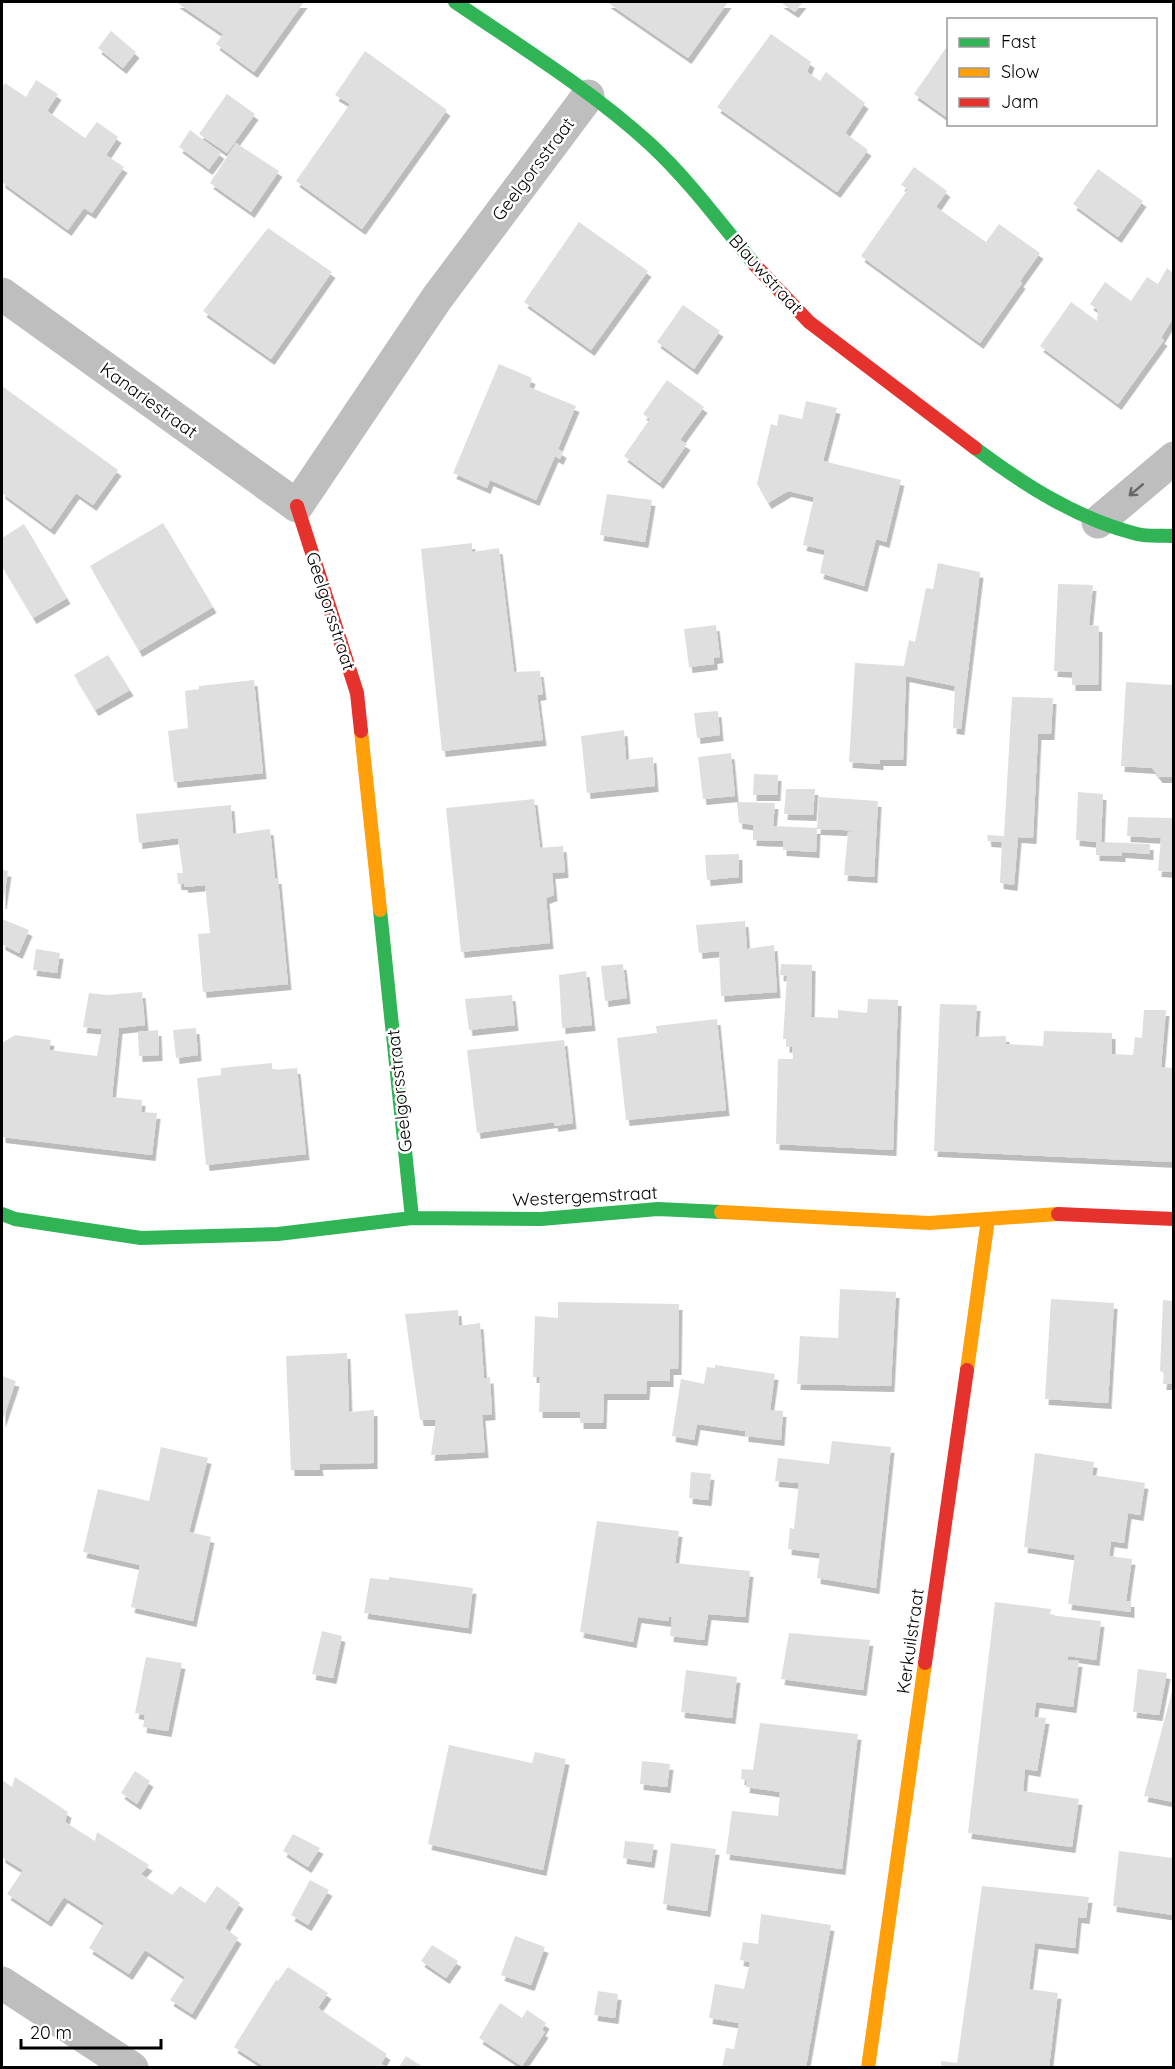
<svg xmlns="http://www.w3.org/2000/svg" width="1175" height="2069" viewBox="0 0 1175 2069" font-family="Quicksand,sans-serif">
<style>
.building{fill:#dfdfdf;filter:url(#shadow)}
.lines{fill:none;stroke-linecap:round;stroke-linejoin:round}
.street{stroke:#bebebe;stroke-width:33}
.fast{stroke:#30b455;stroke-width:14}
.slow{stroke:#ff9f0a;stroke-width:14}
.jam{stroke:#e5322d;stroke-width:14}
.oneway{stroke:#686868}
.labels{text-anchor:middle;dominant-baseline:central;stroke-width:5;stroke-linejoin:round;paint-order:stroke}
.street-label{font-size:18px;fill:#000;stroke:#fff}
</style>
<defs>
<filter id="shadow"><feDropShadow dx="3.5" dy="6" stdDeviation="0" flood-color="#0004"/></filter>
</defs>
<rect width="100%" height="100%" fill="#fff"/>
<path class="building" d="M176,2H304L254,72L216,44L223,34Z
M607,2H728L688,58Z
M780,2H803L795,12Z
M111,31L136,52L123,68L98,48Z
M771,34L811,62L807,72L820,81L826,72L865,103L845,133L868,150L837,192L717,107Z
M946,48L948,49V118L914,94Z
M365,51L447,110L362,229L296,181L350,104L335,95Z
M36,80L58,94L47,111L85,138L97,122L118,137L106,155L124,167L92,213L84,208L68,230L2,182V88L5,83L26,97Z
M227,94L255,114L227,153L199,134Z
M190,130L221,153L209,169L179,147Z
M236,143L279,171L251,212L210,183Z
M914,167L947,191L936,207L986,242L999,224L1040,253L1020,281L1022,283L980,343L861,256L908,189L901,185Z
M1098,169L1143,201L1118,237L1073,204Z
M579,222L648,271L591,350L524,302Z
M268,228L332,272L271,359L203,311Z
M1167,268L1173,273V318L1161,338L1164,340L1118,404L1040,346L1071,302L1097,321L1098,310L1090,304L1105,282L1131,301L1147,277L1158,284Z
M683,305L720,331L694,369L657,342Z
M499,364L532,378L529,387L576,406L558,449L563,452L560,459L555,456L536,500L490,480L487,488L453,473Z
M667,380L704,407L680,440L687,444L660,483L624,456L650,419L643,414Z
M2,386L118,470L93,505L76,493L51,529L2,493Z
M806,401L837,408L823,461L901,480L886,542L876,539L864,586L820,573L825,550L803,545L814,497L788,491L768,503L757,484L771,424L777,426L779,414L802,419Z
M607,494L652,500L645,542L600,535Z
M163,523L213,607L139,651L90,566Z
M24,524L67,598L33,618L2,566V538Z
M472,543V552L499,548L514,672L540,671L543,694L537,695L543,740L442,751L421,549Z
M938,563L980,572L961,729L953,728L955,686L906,676L903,760H880V764L849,762L855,663L904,666L909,640L915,642L926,588L933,589Z
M1058,584L1093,585L1089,625L1099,626L1098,685H1072V672L1054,671Z
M716,625L720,657L714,658V664L689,667L684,629Z
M108,655L130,690L95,710L74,675Z
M254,680L263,773L174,782L168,731L188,728L185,691L199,689V686Z
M1126,682L1173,685V777H1159L1152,768L1121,766Z
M1012,697L1053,698L1051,734H1038L1033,838L1018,837L1014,885L1000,883L1002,842L988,841L987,835L1004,836Z
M718,711L720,735L697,738L694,713Z
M624,730L626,760L653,757L655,786L587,793L581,736Z
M731,753L735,796L703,799L698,757Z
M754,774L778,775L777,795H753Z
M786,789H815L813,815L784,814Z
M1078,792L1103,794L1101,842L1150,844V854L1122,852V856L1096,855V842L1076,840Z
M819,797L878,801L874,877L844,875L848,832L869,831L817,829Z
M534,799L540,848L563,846L565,872L552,873L554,895L546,898L550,943L461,952L446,808Z
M737,802L775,803L773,826L817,828L816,852L783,850V841L753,840V825L765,826L739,823Z
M231,805L233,834L270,829L275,878H278L288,984L203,992L198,934L210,933L205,885L185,887L184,884H178L177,873H183L178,838L139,843L136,814Z
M1128,817L1173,818V872L1158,871L1161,838L1127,836Z
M739,854V877L707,880L705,855Z
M2,870L8,871L3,903H2Z
M2,919L29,930L19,953L2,944Z
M745,921L747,949L774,945L777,992L721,996L719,951L699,953L696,925Z
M36,949L60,953L57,973L33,970Z
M623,964L627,998L605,1001L601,966Z
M781,964L812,965L811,1017L838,1018V1010L867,1013L868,999L898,1000L893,1150L776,1144L778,1059H793L792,1046L786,1047V1039H783L787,976L780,975Z
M586,971L592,1025L562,1028L559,975Z
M142,992L145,1025L119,1028L112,1097L142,1100L141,1112L157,1113L152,1155L2,1137V1043L15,1035L51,1040L49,1050L97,1056L102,1029L83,1027L89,993L107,995Z
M512,995L515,1025L469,1030L465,999Z
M940,1004L977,1005L975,1037L1006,1036V1044L1043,1046L1044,1031L1112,1033V1054L1133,1055L1135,1037L1142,1038L1144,1010H1166L1161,1067L1173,1068V1162L934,1151Z
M717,1019L726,1110L626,1120L617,1038L657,1033L656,1026Z
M196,1028L198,1055L176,1058L173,1030Z
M158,1030L159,1055L139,1056L138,1032Z
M564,1040L573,1123L555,1126L554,1122L477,1133L467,1050Z
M272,1063V1070L297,1068L306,1154L206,1165L197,1078L221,1075V1068Z
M840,1289L896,1292L891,1386L797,1384L800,1336L838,1338Z
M1051,1299L1114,1303L1108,1403L1045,1399Z
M1163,1300L1173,1301V1384H1163L1164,1373L1160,1371Z
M558,1302L679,1304L678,1369H670V1381H647L646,1394H604L603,1423H580V1412H539L540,1377H533L535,1316L558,1318Z
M458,1310L459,1326L480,1323L484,1379L490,1377L492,1414L482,1415L485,1452L431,1455L436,1420H420L405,1314Z
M347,1353L349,1412L374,1410V1463L319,1464L320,1470H291L286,1356Z
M715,1365L775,1374L770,1410L783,1411L781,1440L745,1436V1431L697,1424L694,1440L672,1436L681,1379L704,1384L707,1367L715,1368Z
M2,1376L16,1381L2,1422Z
M832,1441L891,1447L876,1588L817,1578L820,1553L788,1549L790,1528L794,1529L799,1483L775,1481L778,1458L829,1464Z
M161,1447L208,1458L189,1532L211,1537L193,1621L131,1607L140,1565L83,1552L98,1489L149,1501Z
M1035,1453L1094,1462L1092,1475L1145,1483L1140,1515L1128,1513L1124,1543L1111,1541L1109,1556L1132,1559L1126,1601H1131V1612L1068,1604L1075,1555L1024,1547Z
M691,1472L711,1474L708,1500L689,1498Z
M597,1521L679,1531L675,1563L750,1571L745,1617L708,1614L704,1640L670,1636L672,1617H669L668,1621L638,1617L633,1642L580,1632Z
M389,1577L473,1588L468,1628L364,1613L370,1578L389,1580Z
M995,1602L1051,1609L1050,1615L1101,1621L1096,1660L1068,1656V1660L1079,1661L1073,1707L1036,1702L1034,1717L1046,1718L1037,1771L1025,1769L1023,1791L1079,1799L1072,1847L968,1833Z
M322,1631L342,1636L333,1678L312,1674Z
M789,1633L870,1640L863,1690L781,1679Z
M146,1657L182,1663L168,1731L143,1727L145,1715L135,1713Z
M1138,1669L1167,1673L1159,1715L1133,1712Z
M686,1670L737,1677L732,1718L681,1712Z
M1173,1688V1802L1144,1796Z
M760,1723L858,1734L842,1869L726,1854L732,1811L778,1816L780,1792L746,1787L747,1780L741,1779L742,1769L753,1770Z
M449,1745L532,1763L535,1752L566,1759L543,1870L428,1844Z
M642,1761L670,1764L667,1787L640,1784Z
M135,1771L150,1781L137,1804L121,1793Z
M15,1777L68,1812L65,1822L95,1841L97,1832L149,1865L141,1874L172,1895L180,1886L205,1903L217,1886L240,1903L225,1928L238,1938L192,2014L170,2000L185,1977L145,1950L129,1974L89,1948L104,1923L89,1913L64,1897L48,1921L7,1894L23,1870L2,1857V1780L12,1787Z
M293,1834L320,1848L308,1867L283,1851Z
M625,1841L654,1844L651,1862L623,1858Z
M671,1843L716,1849L707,1911L663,1904Z
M1119,1851L1173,1858V1915L1113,1906Z
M310,1880L329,1890L308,1925L291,1915Z
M982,1886L1089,1897L1086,1918L1078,1917L1075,1948L1035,1943L1029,1989L1058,1993L1049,2067H941V2061L957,2063Z
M761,1914L831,1925L806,2067H722L726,2048L734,2049L739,2023L709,2018L715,1984L744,1989L750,1962L740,1960L743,1942L758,1944Z
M515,1936L545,1947L531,1985L501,1975Z
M432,1945L458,1961L446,1978L421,1961Z
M288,1967L328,1993L318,2008L387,2054L381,2064L387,2067H265L234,2047L276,1980L278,1981Z
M598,1991L618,1994L615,2018L594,2015Z
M500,2003L522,2018L527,2010L546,2023L542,2030L545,2032L522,2066L479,2038Z
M406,2056L423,2067H399Z"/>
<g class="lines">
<path class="street" d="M2,294L297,506L437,298L588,96
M1098,522L1174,458
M2,1983L132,2068"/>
<path class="fast" d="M455,2C521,47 591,90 650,144C689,180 721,224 755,265
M975,448C1023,484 1077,519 1137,534C1149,537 1162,535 1174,536
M380,910L412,1218
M2,1214L15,1219L141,1238L278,1234L412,1218L541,1219L658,1209L721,1212"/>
<path class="slow" d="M361,731L380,910
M721,1212L929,1223L1058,1214
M967,1370L988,1219
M868,2068L925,1663"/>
<path class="jam" d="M755,265L809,322L975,448
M297,506L357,693L361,731
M1058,1214L1174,1219
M925,1663L967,1370"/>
</g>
<defs><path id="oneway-shaft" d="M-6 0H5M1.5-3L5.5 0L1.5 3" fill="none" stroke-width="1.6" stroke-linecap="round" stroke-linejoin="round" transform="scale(1.5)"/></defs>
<use class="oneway" href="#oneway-shaft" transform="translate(1136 490) rotate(140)"/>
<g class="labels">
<g class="street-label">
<text transform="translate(533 169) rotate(-53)">Geelgorsstraat</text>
<text transform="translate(766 274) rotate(48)">Blauwstraat</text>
<text transform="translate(149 400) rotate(36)">Kanariestraat</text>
<text transform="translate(331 611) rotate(72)">Geelgorsstraat</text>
<text transform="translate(399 1091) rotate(-96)">Geelgorsstraat</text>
<text transform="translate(585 1196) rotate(-3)">Westergemstraat</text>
<text transform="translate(910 1641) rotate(-82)">Kerkuilstraat</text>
</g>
</g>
<rect width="1175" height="2069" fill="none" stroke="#000000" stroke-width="6"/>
<rect x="947" y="18" width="210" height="108" fill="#ffffff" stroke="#999999" stroke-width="1.5"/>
<rect x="959" y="38" width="30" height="9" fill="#30b455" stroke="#999999" stroke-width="1.5"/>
<text x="1001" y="48" font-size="18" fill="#000000">Fast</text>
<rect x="959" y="68" width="30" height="9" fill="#ff9f0a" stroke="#999999" stroke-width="1.5"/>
<text x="1001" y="78" font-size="18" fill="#000000">Slow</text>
<rect x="959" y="98" width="30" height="9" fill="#e5322d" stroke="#999999" stroke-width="1.5"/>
<text x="1001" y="108" font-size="18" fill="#000000">Jam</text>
<path d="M21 2039v9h140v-9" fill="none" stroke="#000000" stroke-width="3"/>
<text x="30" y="2039" font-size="18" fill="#000000" stroke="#ffffff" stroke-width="4.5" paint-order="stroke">20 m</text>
</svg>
